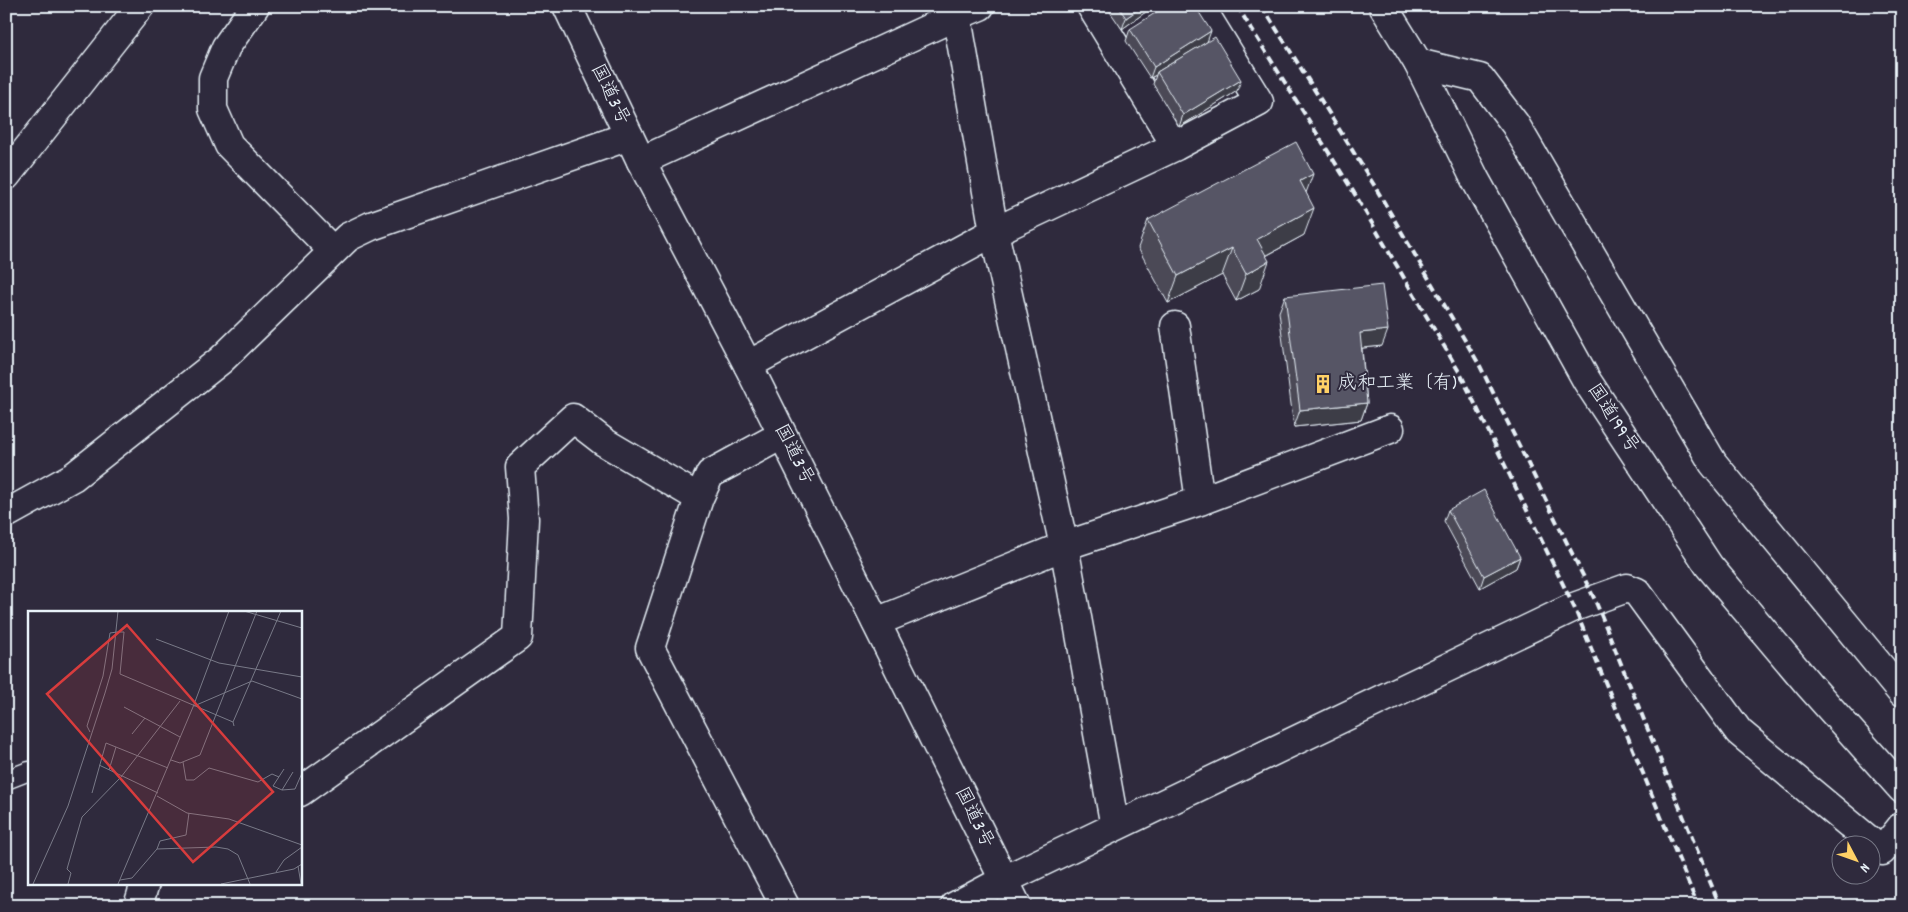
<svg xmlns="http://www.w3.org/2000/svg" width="1908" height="912" viewBox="0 0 1908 912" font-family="Dekko,'Klee One',sans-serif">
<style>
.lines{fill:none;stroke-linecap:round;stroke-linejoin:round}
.service-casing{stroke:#e8f1f8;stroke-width:21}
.minor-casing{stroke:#e8f1f8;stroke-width:31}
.trunk-casing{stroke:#e8f1f8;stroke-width:31}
.service{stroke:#2f2a3d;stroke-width:18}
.minor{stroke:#2f2a3d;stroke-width:28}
.trunk{stroke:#2f2a3d;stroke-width:28}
.rail{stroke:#e8f1f8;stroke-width:4;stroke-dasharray:8 4;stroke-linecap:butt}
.wall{fill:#4b4957;stroke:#e8f1f8}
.shaded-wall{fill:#3d3c47;stroke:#e8f1f8}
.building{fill:#575565;stroke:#e8f1f8}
.labels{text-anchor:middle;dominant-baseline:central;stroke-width:4;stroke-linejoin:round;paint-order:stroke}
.street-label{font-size:19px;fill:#e8f1f8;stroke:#2f2a3d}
.poi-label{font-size:19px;fill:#e8f1f8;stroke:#2f2a3d;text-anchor:start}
.inset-road{fill:none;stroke:#797a88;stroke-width:1}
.view{fill:#d83c3d;fill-opacity:0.15;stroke:#d83c3d;stroke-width:2.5}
.inset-edge{fill:none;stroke:#e8f1f8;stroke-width:2.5}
</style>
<rect width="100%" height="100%" fill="#2f2a3d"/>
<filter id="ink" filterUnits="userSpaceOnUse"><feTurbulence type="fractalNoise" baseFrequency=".02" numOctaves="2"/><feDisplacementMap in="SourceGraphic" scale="10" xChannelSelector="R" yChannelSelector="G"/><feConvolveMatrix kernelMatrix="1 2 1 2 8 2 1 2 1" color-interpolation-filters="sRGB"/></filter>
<g filter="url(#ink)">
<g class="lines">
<g class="service-casing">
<path id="service" d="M6,780L29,771"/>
</g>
<g class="minor-casing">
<path id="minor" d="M255,6L226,47L213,78V109L229,145L333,251
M955,6L994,232L1064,546L1115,827
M1091,6L1176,146
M1418,63L1480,78L1515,124L1713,463L1902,693
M641,161L956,16L980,6
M6,176L140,6
M1175,326L1200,501
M748,365L994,232L1176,146L1259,102L1200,6
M782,435L710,474L699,498L650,648L785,906
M6,514L73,477L221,360L348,237L371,226L629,136
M876,622L1064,546L1200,501L1390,429
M300,792L518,637L524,519L520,467L573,418L604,442L699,498
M138,906L145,883
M955,906L1004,880L1574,607L1627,588L1637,592L1739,732L1882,851L1902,826"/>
</g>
<g class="trunk-casing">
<path id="trunk" d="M567,6L641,161L748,365L1017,906
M1383,6L1418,63L1475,179L1587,381L1709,566L1810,686L1902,789"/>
</g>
<use href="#service" class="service"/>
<use href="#minor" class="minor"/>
<use href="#trunk" class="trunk"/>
<path class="rail" d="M1237,6L1356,196L1461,375L1574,607L1698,906
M1262,6L1374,185L1480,366L1595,600L1720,906"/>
</g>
<path class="wall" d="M1106,6H1154L1122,29Z
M1130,29L1207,42L1237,91L1179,127L1153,84L1156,75L1150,78L1126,41Z
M1306,193L1304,235L1266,256L1259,289L1236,301L1222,275L1168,303L1138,248L1148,220Z
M1285,296L1382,346L1362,348L1367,403L1361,420L1294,427L1279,312Z
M1448,510L1520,557L1516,568L1480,588L1444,521Z"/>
<path class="shaded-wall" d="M1143,6H1154L1122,29L1126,18Z
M1211,31L1207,42L1157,72L1156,75L1150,78L1154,67Z
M1241,80L1237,91L1179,127L1183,115Z
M1313,174L1303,201L1300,181Z
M1314,208L1304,235L1247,266L1257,239Z
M1232,248L1222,275L1168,303L1178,276Z
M1269,261L1259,289L1236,301L1246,274Z
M1388,330L1382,346L1354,349L1360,333Z
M1367,403L1361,420L1294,427L1300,410Z
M1520,557L1516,568L1480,588L1484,576Z"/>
<path class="building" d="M1118,6H1143L1126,18Z
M1166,6H1195L1211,31L1154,67L1130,29Z
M1215,37L1241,80L1183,115L1157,72Z
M1296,142L1313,174L1300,181L1314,208L1257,239L1269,261L1246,274L1232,248L1178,276L1148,220Z
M1382,285L1388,330L1360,333L1367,403L1300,410L1285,296Z
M1484,490L1520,557L1484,576L1448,510Z"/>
</g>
<defs>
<g id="building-bare" transform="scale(1.5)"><path d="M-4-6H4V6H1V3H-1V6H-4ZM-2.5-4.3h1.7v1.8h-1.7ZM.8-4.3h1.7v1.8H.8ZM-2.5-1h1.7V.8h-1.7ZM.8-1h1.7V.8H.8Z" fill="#ffd166" stroke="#2f2a3d" stroke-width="2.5" paint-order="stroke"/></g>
</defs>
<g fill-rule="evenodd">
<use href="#building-bare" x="1323" y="384"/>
</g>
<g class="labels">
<g class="street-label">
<text transform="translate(609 95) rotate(64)">国道3号</text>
<text transform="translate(1612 419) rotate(57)">国道199号</text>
<text transform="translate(793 455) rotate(63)">国道3号</text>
<text transform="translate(973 818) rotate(64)">国道3号</text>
</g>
<g class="poi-label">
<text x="1338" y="384">成和工業〔有)</text>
</g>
</g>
<g transform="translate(28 611)">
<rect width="274" height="274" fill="#2f2a3d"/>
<path class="inset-road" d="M216,0L274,17M128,28L191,52L274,66M166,95L224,70L274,88M96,96L152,126M206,115L205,111L253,0M62,121L59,115L75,65L82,22L89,21H96L92,63L205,111M104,123L117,107M143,149L152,152L172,144L229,0M155,151L158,169H166L181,157L230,171L244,163L251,166M71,154L130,182M81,159L88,136M265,161L254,179L267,178L274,162M254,179L245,175L256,158M64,182L78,132L140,157M129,185L159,202L201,208L274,234M129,238L132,230L158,224L161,202M270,255L273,273M248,261L256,249L274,236M92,269L104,267L129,238L188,236L200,238L210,244L222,273M5,273L40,195L77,82L84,58L90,0M40,273L43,262L39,258L54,206L93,166L152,90M90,273L165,96L201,0M193,273L266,258L274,253"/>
<path class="view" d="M99,14L245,181L165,251L19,83Z"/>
<rect width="274" height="274" class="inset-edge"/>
</g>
<rect width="1908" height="912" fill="none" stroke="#2f2a3d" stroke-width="25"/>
<rect x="12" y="12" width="1883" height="887" fill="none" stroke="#e8f1f8" stroke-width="2" filter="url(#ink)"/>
<g transform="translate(1856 860) rotate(131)"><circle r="24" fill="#2f2a3d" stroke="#797a88"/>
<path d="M0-4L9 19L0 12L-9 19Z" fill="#ffd166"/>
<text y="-8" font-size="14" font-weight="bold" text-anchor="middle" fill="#e8f1f8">N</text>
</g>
</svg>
